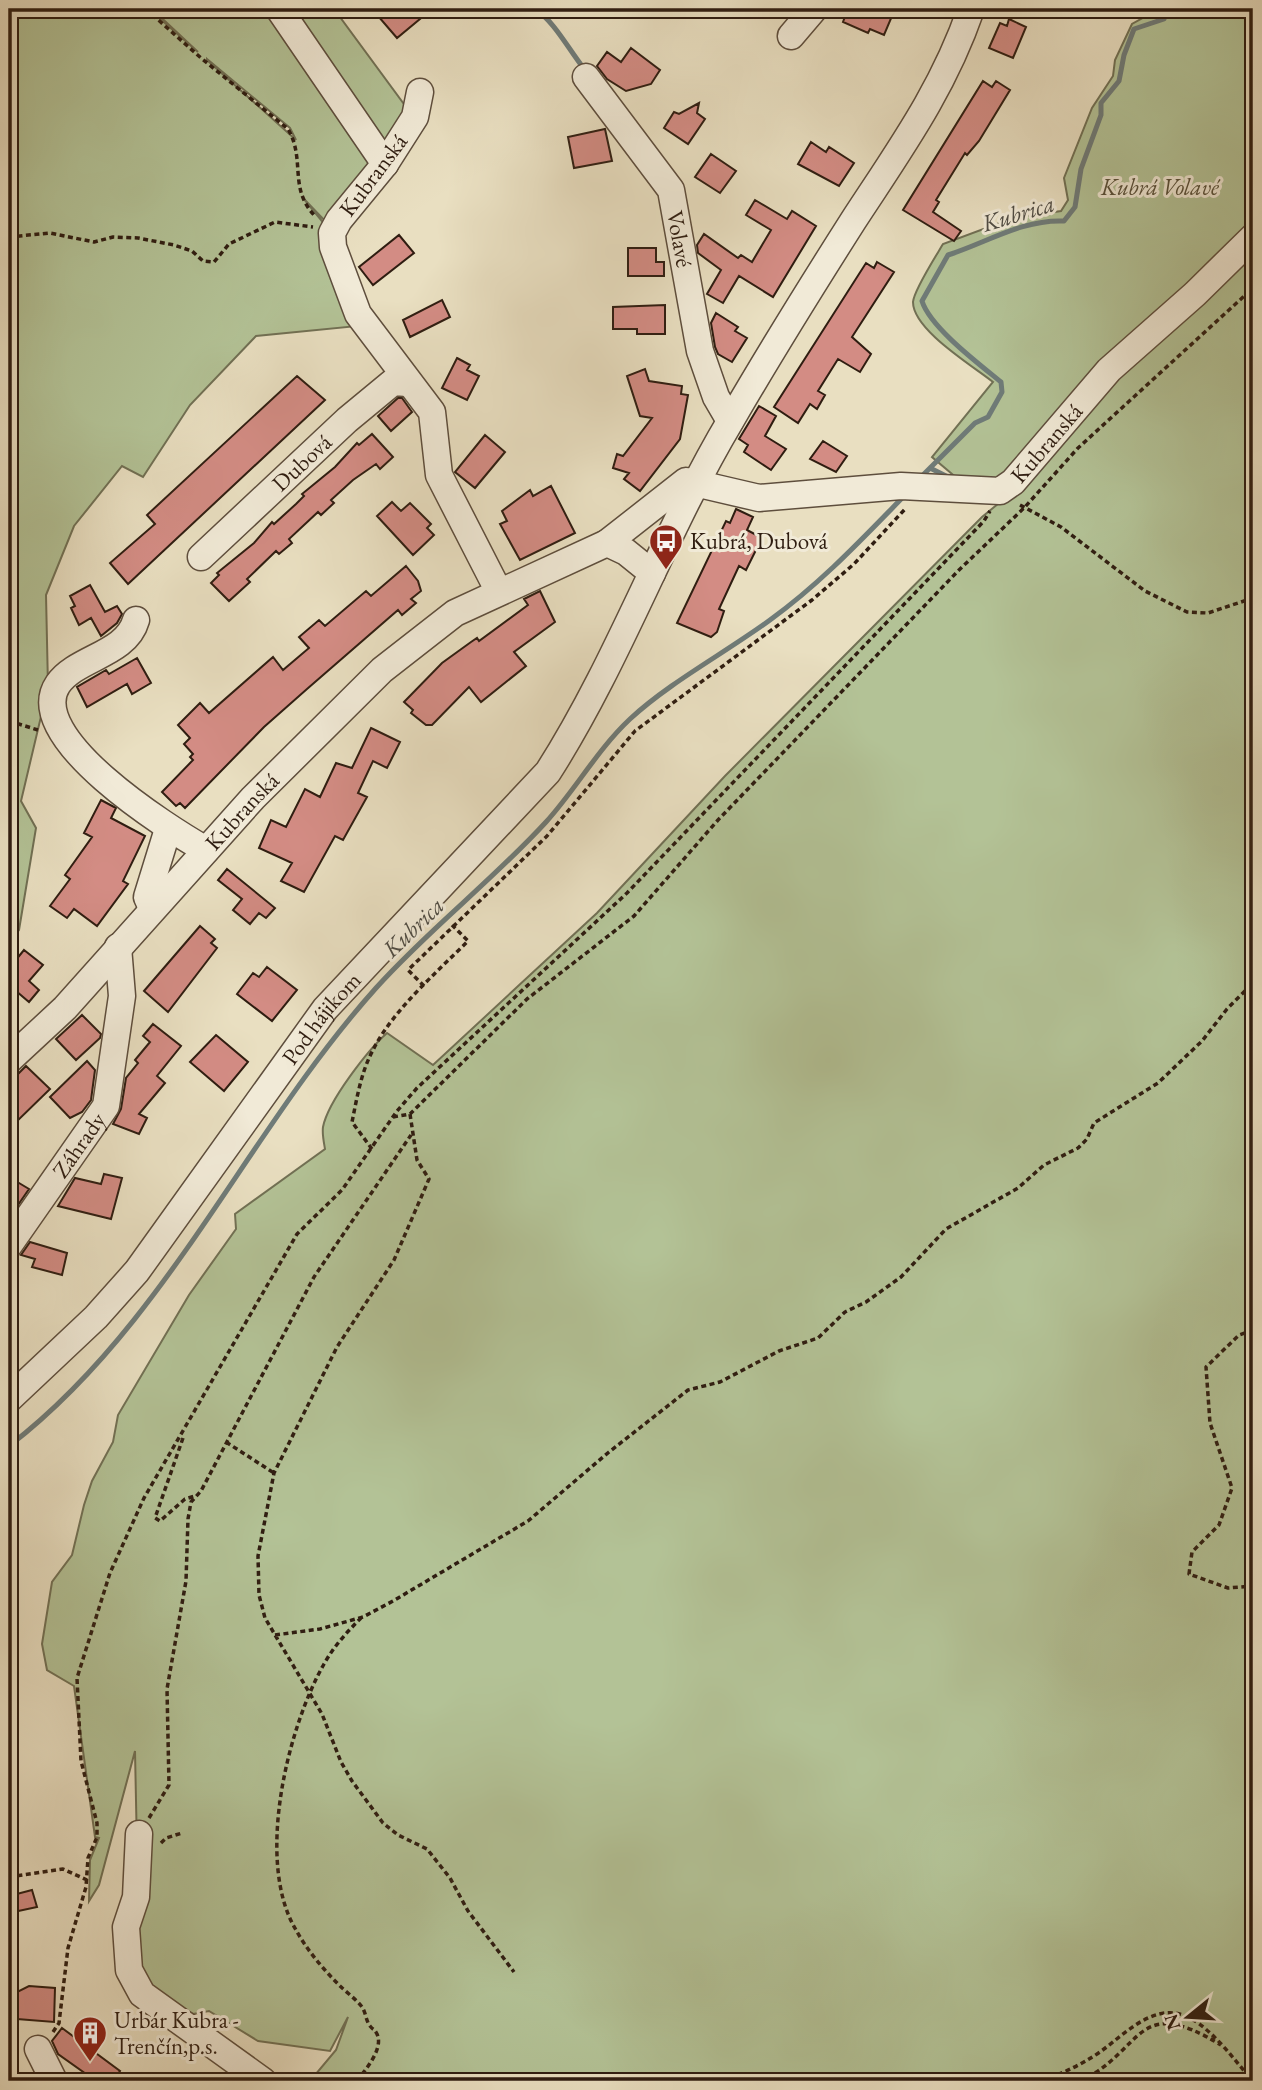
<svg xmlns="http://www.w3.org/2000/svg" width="1262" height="2090" viewBox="0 0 1262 2090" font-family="'EB Garamond',serif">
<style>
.green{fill:#b3c296;stroke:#717054;stroke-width:2;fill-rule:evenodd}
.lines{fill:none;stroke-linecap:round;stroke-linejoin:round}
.stream{stroke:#6f7b78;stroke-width:5}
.building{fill:#d38c84;stroke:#2f1d11;stroke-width:2}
.minor-casing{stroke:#5e4e3d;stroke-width:29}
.path{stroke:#2f1d11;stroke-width:3.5;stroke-dasharray:5 3.5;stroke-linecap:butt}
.minor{stroke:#f1ead7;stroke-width:26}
.labels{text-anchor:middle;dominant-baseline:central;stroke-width:6;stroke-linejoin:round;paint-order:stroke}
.street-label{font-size:23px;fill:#2f1d11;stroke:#f1ead7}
.park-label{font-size:23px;font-style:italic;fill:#574f39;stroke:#f1ead7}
.poi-label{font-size:23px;fill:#2f1d11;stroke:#f1ead7;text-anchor:start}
.water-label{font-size:24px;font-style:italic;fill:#4f4c44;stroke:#f1ead7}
</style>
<rect width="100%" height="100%" fill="#e9dfc1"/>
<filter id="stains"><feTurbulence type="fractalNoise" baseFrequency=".00286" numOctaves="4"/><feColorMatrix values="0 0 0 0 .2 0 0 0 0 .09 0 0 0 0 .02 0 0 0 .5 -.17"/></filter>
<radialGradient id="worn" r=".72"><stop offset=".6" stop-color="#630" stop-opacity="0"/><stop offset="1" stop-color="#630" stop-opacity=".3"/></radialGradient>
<path class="green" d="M9,9H149L198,52L152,9H334L409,111L326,222L304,199L326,226L358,326L256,336L190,405L143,477L122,466L74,526L46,595L48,687L21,801L36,828L19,930L9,942ZM207,59L290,128L296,140L207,60Z
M1159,9H1253V230L1013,475L965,485L932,457L993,382C973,366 913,330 913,302C914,290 936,256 943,244L1013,218L1061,211L1068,200L1064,178L1092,108L1113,76L1115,60L1132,24Z
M1253,246V2081H310L336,2050L348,2017L330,2051L258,2041L209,2011L193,2014L148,1991L140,1999L135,1751L99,1885L89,1901L90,1860L99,1838L95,1837L74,1686L47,1670L42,1644L52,1582L72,1555L84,1505L92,1481L113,1442L118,1415L189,1295L236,1229L235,1214L325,1149C324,1143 322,1134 323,1127C328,1101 368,1050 387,1033L433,1065L597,913L725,776L982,517L1010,494L1050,445Z"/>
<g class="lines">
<path class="stream" d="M535,9C553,20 568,48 582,66
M930,468L950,478
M922,476L975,423L988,417L1002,392L1001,382C979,364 930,327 922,301L948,255C986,243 1023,219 1064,221L1075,207L1081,169L1101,115V103L1119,81L1124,55L1134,29L1164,19L1167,9
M9,1446C166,1325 246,1133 376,988C429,929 493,880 546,822C576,789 597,750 630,719C670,682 725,653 770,620C822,582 861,540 906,494"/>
</g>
<path class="building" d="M372,9H432L397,38Z
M848,9H895L884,35L870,29L868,33L843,22Z
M1009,19L1026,27L1013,58L989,48L1000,23L1007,26Z
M631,48L660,70L651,84L626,91L607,79L597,66L607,52L621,62Z
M983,81L992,87L996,81L1010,90L979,141L967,155L965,153L936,200L939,202L933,212L961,231L954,241L903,210Z
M699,103L697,113L705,119L688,144L664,128L674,112L679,114Z
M605,129L612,161L574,168L568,137Z
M811,142L826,152L829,147L854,163L839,186L798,164Z
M711,154L736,171L720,193L695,177Z
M755,200L787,219L792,211L816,226L773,297L739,276L723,303L707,294L721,270L698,253L697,245L704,234L738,258L741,255L752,262L771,230L746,215Z
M399,235L414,253L373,285L359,267Z
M628,248H656V262H664V276H628Z
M877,262L894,272L852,337L871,354L860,372L838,359L818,391L825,395L817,409L810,404L798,423L774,407L866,263L874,268Z
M442,300L450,317L410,337L403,320Z
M665,305V334H637V329H613V307Z
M716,313L738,327L735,331L747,338L732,362L718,354L715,347L711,323Z
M457,358L470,365L467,370L479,376L467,400L442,388Z
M645,369L649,381L682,386L681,394L688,395L680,439L640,491L624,479L629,473L613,468L617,454L623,456L652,418L640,416L627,376Z
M297,376L325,400L128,584L110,563L155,524L147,515Z
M398,398H402L412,412L391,431L378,416Z
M759,406L776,416L765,436L786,449L771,470L744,452L748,445L739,439Z
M372,434L393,457L380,469L376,464L353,480L331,500L334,503L321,515L318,512L289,539L292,543L279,554L276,551L247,579L250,582L229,601L211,583L219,575L217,573L254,543L272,522L274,524L296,504L304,496L302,494L335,467L357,443L359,445Z
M485,435L505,452L475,488L455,472Z
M823,441L847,456L836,472L810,459Z
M551,486L575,533L520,560L500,524L507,521L502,511L530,490L533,496Z
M392,502L401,511L410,503L431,524L427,528L434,535L413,555L377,516Z
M736,509L753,517L747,530L762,538L746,570L739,566L719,609L724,611L717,632L711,637L677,623L726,521L730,523Z
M406,566L418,581L421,591L411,599L416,603L402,615L398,610L307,689L264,727L185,808L180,803L176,806L162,792L193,760L190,757L193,754L184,744L190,738L178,725L200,703L209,713L273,657L283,670L309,648L299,637L319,620L325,626L366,591L371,596Z
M90,585L105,612L117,606L122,614L117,623L101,636L91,618L79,625L71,608L75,606L70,596Z
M540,591L555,622L514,652L526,666L481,702L469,687L432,725H426L411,713L413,710L404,702L442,663L471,642L477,638L479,641L528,605L524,599Z
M137,658L151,683L132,694L127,684L87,707L77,687L106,670L109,674Z
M371,728L400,742L387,768L373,761L358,793L367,797L343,840L335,836L304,892L296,888L281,881L292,863L259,848L271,820L286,827L305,789L320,797L336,763L352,768Z
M101,800L116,808L111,818L145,836L123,881L128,884L97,926L74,909L67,918L50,906L70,879L65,875L92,837L84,833Z
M227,869L275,908L266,918L259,913L250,924L233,910L242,899L218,880Z
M200,926L215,939L211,943L217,948L168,1012L144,991Z
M24,950L43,965L29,981L39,990L29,1002L9,985V956L15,961Z
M267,967L297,990L272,1021L237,994L253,973L259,977Z
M82,1015L101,1034L100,1038L76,1060L56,1039Z
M153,1024L181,1046L157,1076L165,1083L139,1114L147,1118L139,1134L113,1124L121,1109L126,1078L138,1063L135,1060L150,1042L143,1036Z
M216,1035L248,1062L224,1091L190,1062Z
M87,1061L95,1070L91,1100L82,1112L70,1118L50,1097Z
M26,1066L50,1089L9,1129V1083Z
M104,1174L122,1178L111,1219L58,1206L75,1178L101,1184Z
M9,1177L29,1189L9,1218Z
M30,1242L67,1253L62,1275L32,1267L35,1259L21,1255Z
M32,1890L37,1907L9,1913V1896Z
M29,1986L55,1988L54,2022L17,2019L9,2012V1996Z
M62,2028L120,2071L113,2081H96L58,2054L52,2041Z"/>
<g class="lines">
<g class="minor-casing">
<g id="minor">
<path d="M279,9L385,164"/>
<path d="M791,36L814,9"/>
<path id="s1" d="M586,77L671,190L700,351L716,397L730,421"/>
<path d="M420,92L415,117L385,164L339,220L332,233L333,247L358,314L432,412L439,475L499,592"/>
<path d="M607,543L626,552L652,573"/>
<path id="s2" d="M201,557L347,420L393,382L408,383"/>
<path d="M136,620C126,655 77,657 58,684C22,737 169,829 206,850"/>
<path d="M152,908L147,897L168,829"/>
<path id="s3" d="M9,1060L65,1008L253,798L382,670L455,613L607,543L686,481L759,498L901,486L1000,491L1013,482L1109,370L1195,294L1253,237"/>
<path id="s4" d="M9,1245L106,1106L122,996L118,947"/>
<path id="s5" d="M9,1399L96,1317L137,1271L325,1009L548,772C619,661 663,534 731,420C770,353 811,287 853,221C900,149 943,90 971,9"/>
<path d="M139,1834L136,1897L126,1927L129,1970L142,1994L263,2081"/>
<path d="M38,2049L54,2081"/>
</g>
</g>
<path class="path" d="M146,9L201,58L288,129C306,160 288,188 315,216
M9,237L50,233L94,242L113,237L138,238L174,245L192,251L203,261L214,262L229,244L275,222L313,227
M1020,505L1061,527L1145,591L1187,612L1208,613L1253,598
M9,721L38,730
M424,986L408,970L547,836L635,731L812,600L854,564L906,508
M410,1114L417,1160L429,1179L394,1260L337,1347L274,1473L258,1556L259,1595L265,1618L322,1714L341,1762L352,1781L383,1823L398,1835L427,1849L450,1878L468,1911L514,1972
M393,1117L410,1114L527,999L634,916L718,820L959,570L1024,508L1078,448L1253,288
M372,1149L352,1122C357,1098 361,1072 373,1050C393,1010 437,972 468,941L452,925
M1253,1330L1239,1335L1206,1367L1210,1423L1232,1488L1219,1525L1192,1552L1189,1574L1228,1588L1253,1586
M183,1438L155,1518L160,1521L185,1499L195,1496
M226,1442L274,1473
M275,1635L320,1629L363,1617L393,1601L528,1521L609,1452L688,1390L720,1382L779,1351L818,1338L845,1312L866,1302L901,1277L946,1229L1018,1188L1044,1165L1078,1148L1087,1139L1094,1123L1158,1083L1202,1041L1227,1009L1253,983
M149,1818L169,1785L167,1689L186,1581L188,1519L191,1502L201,1491L314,1277L411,1135
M161,1843L166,1838L182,1833
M9,1877L63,1869L87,1880
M53,2032L59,2023L68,1948L86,1887L88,1858L97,1837V1823L81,1761L77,1678L110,1573L144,1498L297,1234L342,1190L397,1111L417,1088L627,893L984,521L990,511
M357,2081C365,2070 384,2049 377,2034C374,2028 374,2031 370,2026C366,2021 366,2013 362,2007C356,1999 346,1992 339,1985C323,1969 307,1950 296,1930C255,1862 287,1729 324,1664C334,1646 347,1632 361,1618
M1042,2081C1063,2073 1081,2065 1100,2052C1129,2031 1160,1995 1198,2023C1220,2039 1235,2061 1253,2081
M1080,2081C1145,2051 1134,1992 1221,2045"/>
<use href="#minor" class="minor"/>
</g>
<defs>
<g id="bus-pin" transform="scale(1.75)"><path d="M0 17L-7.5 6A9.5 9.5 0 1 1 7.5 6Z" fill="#8f2418" stroke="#f1ead7"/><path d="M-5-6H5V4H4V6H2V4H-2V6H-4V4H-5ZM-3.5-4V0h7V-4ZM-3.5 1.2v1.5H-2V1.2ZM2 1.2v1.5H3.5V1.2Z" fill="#fff"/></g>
<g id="building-pin" transform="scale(1.75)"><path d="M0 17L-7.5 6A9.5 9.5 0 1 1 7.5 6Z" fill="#8f2418" stroke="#f1ead7"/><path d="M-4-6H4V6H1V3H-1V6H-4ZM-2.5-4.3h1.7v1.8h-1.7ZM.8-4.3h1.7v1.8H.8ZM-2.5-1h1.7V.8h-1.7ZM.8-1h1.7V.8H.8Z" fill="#fff"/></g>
</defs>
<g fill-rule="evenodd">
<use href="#bus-pin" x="666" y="541"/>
<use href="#building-pin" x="90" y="2033"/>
</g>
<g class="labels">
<g class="street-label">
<text transform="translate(373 175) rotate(-53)">Kubranská</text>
<text stroke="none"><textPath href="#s1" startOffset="191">Volavé</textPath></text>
<text stroke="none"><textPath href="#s3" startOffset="1284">Kubranská</textPath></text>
<text stroke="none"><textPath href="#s2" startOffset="138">Dubová</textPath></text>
<text stroke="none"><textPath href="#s3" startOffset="341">Kubranská</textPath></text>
<text stroke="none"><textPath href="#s5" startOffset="494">Pod hájikom</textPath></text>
<text stroke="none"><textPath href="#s4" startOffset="122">Záhrady</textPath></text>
</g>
<g class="park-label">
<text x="1160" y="187">Kubrá Volavé</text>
</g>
<g class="poi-label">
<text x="690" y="541">Kubrá, Dubová</text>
<text x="114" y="2020">Urbár Kubra -<tspan x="114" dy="26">Trenčín,p.s.</tspan></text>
</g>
<g class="water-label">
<text transform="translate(1018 213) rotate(-17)">Kubrica</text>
<text transform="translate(413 927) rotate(-44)">Kubrica</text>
</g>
</g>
<rect width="1262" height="2090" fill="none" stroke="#e9dfc1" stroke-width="35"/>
<rect x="10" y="10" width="1241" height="2069" fill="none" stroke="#2f1d11" stroke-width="3.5"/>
<rect x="18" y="18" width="1227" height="2055" fill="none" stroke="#2f1d11" stroke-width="2"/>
<g transform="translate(1188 2017) rotate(252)" stroke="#f1ead7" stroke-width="5" paint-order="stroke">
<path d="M0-5L12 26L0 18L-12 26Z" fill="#2f1d11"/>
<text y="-10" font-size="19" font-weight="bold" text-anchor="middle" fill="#2f1d11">N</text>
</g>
<rect width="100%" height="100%" filter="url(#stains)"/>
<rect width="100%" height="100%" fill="url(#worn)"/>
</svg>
